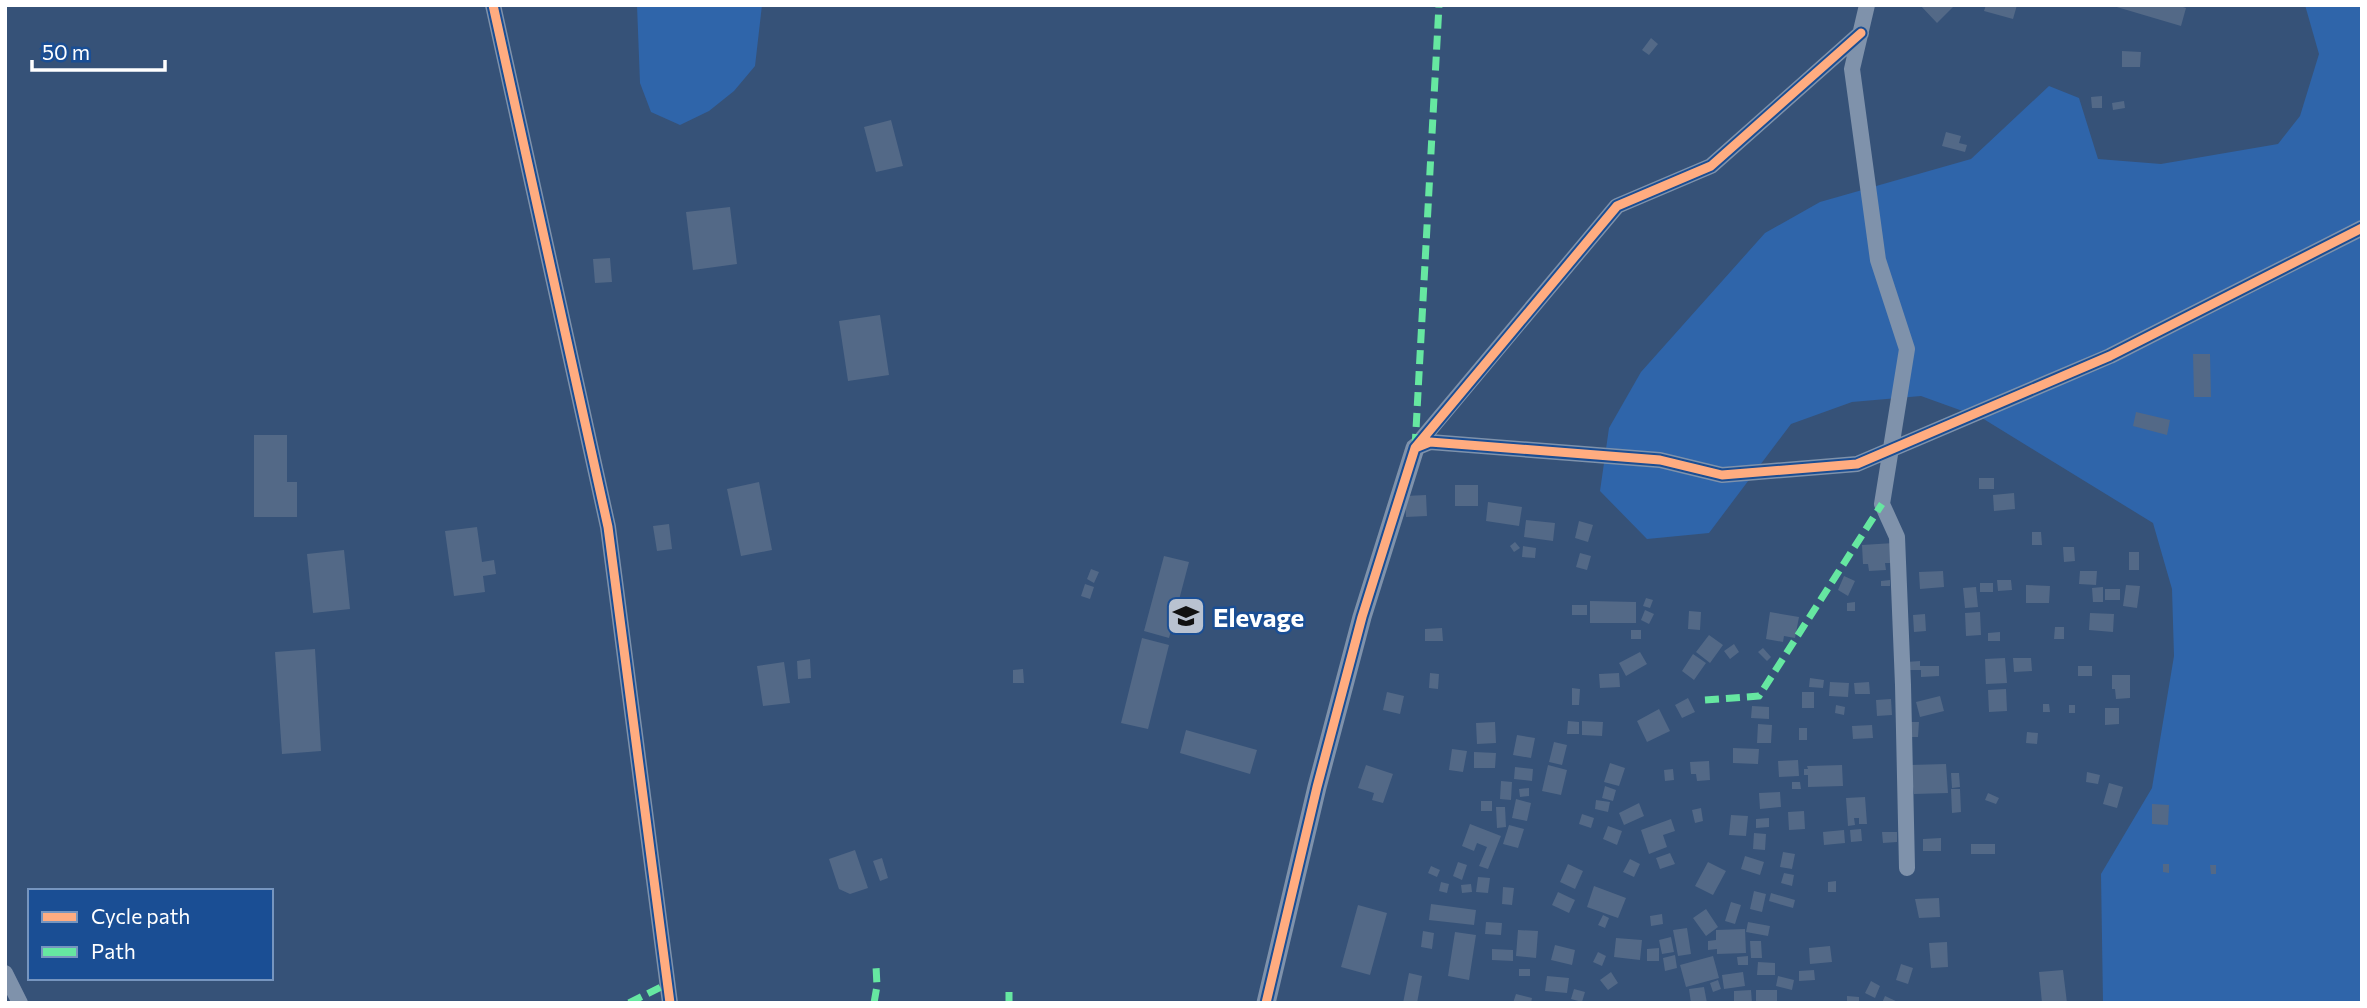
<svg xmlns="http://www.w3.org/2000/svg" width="2367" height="1008" viewBox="0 0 2367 1008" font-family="Commissioner,sans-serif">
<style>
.green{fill:#2f65aa}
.building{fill:#536987}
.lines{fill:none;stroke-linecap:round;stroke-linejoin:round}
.minor{stroke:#7f92ab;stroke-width:16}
.tertiary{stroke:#7f92ab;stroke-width:19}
.quiet{stroke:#66e7a1;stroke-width:7;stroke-dasharray:14 7;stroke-linecap:butt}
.cycleway-casing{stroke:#1a4e94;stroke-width:13}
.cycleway{stroke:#ffac80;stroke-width:9}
.labels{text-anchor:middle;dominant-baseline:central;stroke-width:5;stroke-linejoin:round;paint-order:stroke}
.poi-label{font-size:26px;font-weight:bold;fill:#fff;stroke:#1a4e94;text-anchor:start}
</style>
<rect width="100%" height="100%" fill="#365278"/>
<path class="green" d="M637,5H762L755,66L734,91L709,111L680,125L651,112L640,83Z
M2305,5H2362V1003H2103L2101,874L2152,788L2174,656L2172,589L2153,523L1982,418L1921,396L1852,402L1791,424L1709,533L1647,539L1600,491L1609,428L1641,372L1765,233L1820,202L1971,159L2049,86L2079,98L2098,159L2161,164L2278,144L2300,116L2319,54Z"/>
<path class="building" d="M1920,5H1955L1937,23Z
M1986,5H2017L2013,19L1984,11Z
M2110,5H2177L2186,8L2181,26Z
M1651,38L1658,44L1649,55L1642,50Z
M2122,51L2141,52L2140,67H2122Z
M2102,96V108H2092L2091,97Z
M2124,101L2125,108L2113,110L2112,103Z
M891,120L903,166L876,172L864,127Z
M1946,132L1961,136L1959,143L1967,145L1965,152L1942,146Z
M730,207L737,264L693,270L686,212Z
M610,258L612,282L595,283L593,259Z
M880,315L889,375L848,381L839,321Z
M2193,354H2210L2211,397H2194Z
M2136,412L2170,420L2167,435L2133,426Z
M254,435H287V482H297V517H254Z
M1979,478H1994V489H1979Z
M759,482L772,550L741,556L727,489Z
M1455,485H1478V506H1455Z
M2014,493L2015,509L1994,511L1993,495Z
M1426,495L1427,516L1406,517L1405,496Z
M1488,502L1522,507L1519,526L1486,521Z
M1526,520L1555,523L1553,541L1524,537Z
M1579,521L1593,525L1588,542L1575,538Z
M669,524L672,549L657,551L653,526Z
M477,527L482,562L494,560L496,574L483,576L485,592L454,596L445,531Z
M2032,532H2041L2042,545H2032Z
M1515,542L1520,548L1514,552L1510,546Z
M1894,543L1895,563H1885L1886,570L1869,571L1868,564H1863L1862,545Z
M1523,546L1536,548L1535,558L1522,557Z
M2063,547H2074L2075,561L2064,562Z
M344,550L350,609L313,613L307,554Z
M2129,552H2139V570H2129Z
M1580,553L1591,556L1587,570L1576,567Z
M1164,556L1189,562L1169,638L1144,631Z
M1091,569L1099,572L1094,583L1087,579Z
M1943,571L1944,587L1920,589L1919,572Z
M2080,571H2097L2096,585L2079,584Z
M1844,576L1855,581L1848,596L1838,590Z
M1890,580V586H1881V581Z
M1997,580H2011L2012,590L1998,591Z
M1980,583H1993V592H1980Z
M1085,584L1094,587L1090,599L1081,596Z
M2026,585L2050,586L2049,603H2026Z
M2126,585L2140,586L2137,608L2123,606Z
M1976,587L1978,607L1965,608L1963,588Z
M2103,587V602H2093L2092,588Z
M2105,589H2120V600H2105Z
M1646,598L1653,600L1650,608L1643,606Z
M1590,601L1636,602V623H1590Z
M1855,602V611H1847V603Z
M1572,605H1587V615H1572Z
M1645,610L1654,614L1649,624L1641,620Z
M1689,611L1701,612L1700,630L1688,629Z
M1770,612L1799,617L1795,638L1784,636L1783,642L1766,639Z
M1980,612L1981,635L1966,636L1965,613Z
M2090,613L2114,614L2113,632L2089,630Z
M1925,614L1926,631L1914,632L1913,615Z
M2055,627H2064V639H2054Z
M1442,628L1443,641H1425V629Z
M1631,630H1641V639H1631Z
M2000,632V641H1988V633Z
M1709,635L1723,645L1710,663L1696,652Z
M1142,638L1169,645L1148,729L1121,723Z
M1734,644L1739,652L1730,659L1724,651Z
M1763,648L1771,657L1767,661L1758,652Z
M315,649L321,751L282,754L275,652Z
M1640,652L1647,664L1626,676L1619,663Z
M1693,654L1706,663L1694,680L1682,671Z
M2005,658L2007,683L1986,684L1985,659Z
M2013,658H2031L2032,671L2014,672Z
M810,659L811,678L798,679L797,661Z
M1920,661V666H1939V676L1921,677V670H1907L1906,662Z
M784,662L790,703L763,706L757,666Z
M2078,666H2092V676H2078Z
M1023,669L1024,683H1013V670Z
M1430,673L1439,674L1438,689L1429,688Z
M1619,673L1620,687L1600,688L1599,674Z
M2112,675H2130V698L2116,699L2115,689H2112Z
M1810,678L1824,680L1823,688L1809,687Z
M1830,682L1849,683L1848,697L1829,696Z
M1869,682L1870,694H1855L1854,683Z
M1572,688L1580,689L1579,705H1572Z
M2006,689L2007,711L1989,712L1988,690Z
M1387,692L1404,696L1400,714L1383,710Z
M1802,692H1814V708H1802Z
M1940,696L1944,711L1920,717L1916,702Z
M1688,698L1695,712L1682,718L1675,705Z
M1891,699L1892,715L1877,716L1876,700Z
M2043,704H2049L2050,712H2043Z
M1836,705L1845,707L1844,715L1835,713Z
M2069,705H2075V713H2069Z
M1752,706L1769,707V719L1751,718Z
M2105,708H2119V724L2105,725Z
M1659,709L1670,731L1647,742L1637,721Z
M1568,721L1579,722V734H1567Z
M1582,721L1603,722L1602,736L1582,735Z
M1495,722L1496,743L1477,744L1476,723Z
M1909,722H1919L1918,737H1908Z
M1758,724L1772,725L1771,743H1757Z
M1872,725L1873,738L1853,739L1852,726Z
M1799,728H1807V740H1799Z
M1186,730L1257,750L1250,774L1180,753Z
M2027,732L2038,733L2037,744L2026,743Z
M1517,735L1535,738L1531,758L1513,755Z
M1554,742L1567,745L1562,765L1549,762Z
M1733,748L1759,749L1758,764L1733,763Z
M1452,749L1467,751L1463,772L1449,770Z
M1474,752L1496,753L1495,768H1474Z
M1798,760L1799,776L1779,777L1778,761Z
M1709,761L1710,780L1697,781L1696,774H1691L1690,762Z
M1610,763L1625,768L1619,786L1604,782Z
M1946,764L1948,793L1914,794L1910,765Z
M1366,765L1393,774L1383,803L1372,800L1374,793L1358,788Z
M1548,765L1567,770L1561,795L1542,791Z
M1842,765L1843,786L1808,787V775H1804V769H1808L1807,766Z
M1515,767L1533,769L1532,781L1514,779Z
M1673,769L1674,780L1665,781L1664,770Z
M2087,772L2100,775L2098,784L2086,782Z
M1951,773H1959L1960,787L1952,788Z
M1501,781L1512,782L1511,800L1500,799Z
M1792,782H1800L1801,789H1792Z
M2109,783L2123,787L2117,808L2103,804Z
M1605,786L1616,790L1613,801L1602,798Z
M1529,788V796L1520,797L1519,789Z
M1951,789H1960L1961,812L1952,813Z
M1780,792L1781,807L1760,809L1759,793Z
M1988,793L1999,798L1996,804L1985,800Z
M1865,797L1867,824H1859V818H1854L1855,825L1848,826L1846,798Z
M1516,799L1531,803L1527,821L1512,818Z
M1596,800L1610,802L1608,812L1595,809Z
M1481,801H1492V811H1481Z
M1639,803L1644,816L1624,825L1619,813Z
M2152,804L2169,805L2168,825L2152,824Z
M1496,807H1505L1506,827L1497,828Z
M1701,808L1703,821L1695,823L1692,810Z
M1804,811L1805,829L1789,830L1788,812Z
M1582,814L1594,818L1591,828L1579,824Z
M1731,815L1748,816L1746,836L1729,835Z
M1769,818V827L1756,828V819Z
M1671,819L1675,831L1663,835L1667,847L1649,854L1641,830Z
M1470,824L1501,836L1488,869L1479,866L1487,847L1477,843L1474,851L1462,846Z
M1509,825L1524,829L1518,848L1503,844Z
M1608,826L1622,831L1617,845L1603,839Z
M1861,829L1862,841L1851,842L1850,830Z
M1844,830L1845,843L1824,845L1823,832Z
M1882,832H1897V842L1883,843Z
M1754,833L1766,834L1765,850L1753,849Z
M1941,838V851H1923V839Z
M1971,844H1995V854H1971Z
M855,850L868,888L850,894L839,889L829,859Z
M1783,852L1795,854L1792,869L1780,867Z
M1670,853L1675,864L1660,869L1656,858Z
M1745,856L1764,862L1760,875L1741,869Z
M882,858L888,878L880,881L873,861Z
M1630,859L1640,864L1634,877L1623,872Z
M1458,862L1467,865L1462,880L1453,876Z
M1708,862L1726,871L1713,895L1695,886Z
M1568,864L1583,871L1575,889L1560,882Z
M2163,864H2169V873L2163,872Z
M2210,865H2216V874H2211Z
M1431,866L1440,870L1437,877L1428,873Z
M1784,873L1794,875L1792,886L1781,883Z
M1478,877L1490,878L1488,893L1476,892Z
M1836,881V892H1828V882Z
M1441,882L1449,884L1447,893L1439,891Z
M1471,884L1472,892L1462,893L1461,885Z
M1594,886L1626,898L1618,918L1587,907Z
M1503,887L1514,888L1512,905L1502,904Z
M1754,891L1766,894L1762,912L1750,909Z
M1558,892L1575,900L1569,913L1552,905Z
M1771,893L1795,900L1793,908L1769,901Z
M1939,898L1940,917L1919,918L1915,899Z
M1731,902L1741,905L1735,924L1725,921Z
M1431,904L1476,910L1474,925L1429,920Z
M1358,905L1387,913L1370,975L1341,967Z
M1706,909L1718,927L1706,936L1693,918Z
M1662,914L1663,924L1651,926L1650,916Z
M1603,915L1609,918L1605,928L1598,925Z
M1486,922L1502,923L1501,935L1485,934Z
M1748,922L1770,926L1768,936L1746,932Z
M1687,928L1691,954L1678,956L1673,930Z
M1745,929L1746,953L1717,954V949L1708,950V941L1716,940V930Z
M1518,930L1538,931L1536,958L1516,956Z
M1423,931L1434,933L1432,949L1421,947Z
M1455,932L1476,935L1469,980L1448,976Z
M1671,937L1674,952L1662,954L1659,940Z
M1616,938L1642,940L1640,960L1614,957Z
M1750,941H1761L1762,958H1751Z
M1947,942L1948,967L1931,968L1929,943Z
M1555,945L1575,950L1572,965L1551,960Z
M1830,946L1832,962L1810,964L1809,948Z
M1659,948V961H1647V949Z
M1492,949L1513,950V961L1492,960Z
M1598,952L1606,956L1602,966L1593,962Z
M1675,955L1677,968L1665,971L1663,958Z
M1713,956L1719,978L1686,987L1680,965Z
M1748,956V965H1738L1737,957Z
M1758,962L1775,963V975H1757Z
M1901,964L1913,968L1908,984L1896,980Z
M1519,969H1530V976H1519Z
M1814,970L1815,980L1799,981V971Z
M2063,970L2067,1003H2042L2039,972Z
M1611,972L1618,983L1608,990L1600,980Z
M1743,972L1745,986L1724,989L1722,975Z
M1409,973L1422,976L1417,1003H1403Z
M1547,976L1569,978L1567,993L1545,991Z
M1778,976L1794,980L1792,990L1776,986Z
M1718,980L1721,989L1713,992L1710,983Z
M1871,981L1880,986L1875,998L1865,993Z
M1704,987L1707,1003H1691L1689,989Z
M1574,989L1585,992L1582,1002L1571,999Z
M1751,990L1752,1003H1734V991Z
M1756,990H1777V1003H1756Z
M1516,994L1532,998L1531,1003H1513Z
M1847,996L1859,997V1003H1847Z
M1885,996L1900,1003H1882Z"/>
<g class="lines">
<path class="minor" d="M493,5L608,527L670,1003
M1867,5L1852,69L1878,260L1907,349L1882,504L1897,537L1903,685L1907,868
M1416,446L1617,206L1711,166L1861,33
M1415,448L1430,442L1660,460L1722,475L1857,464L2110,356L2362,228
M5,973L20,1003"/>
<path class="tertiary" d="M1266,1003L1317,787L1362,617L1415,448"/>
<path class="quiet" d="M1415,448L1439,5
M1705,700L1759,696L1882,504
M1009,992V1003
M629,1003L667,984
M874,1003L877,986L876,966"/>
<g class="cycleway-casing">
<path id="cycleway" d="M493,5L608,527L670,1003
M1415,448L1430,442L1660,460L1722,475L1857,464L2110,356L2362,228
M1266,1003L1317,787L1362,617L1415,448L1617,206L1711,166L1861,33"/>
</g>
<use href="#cycleway" class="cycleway"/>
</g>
<defs>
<g id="school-square" transform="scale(2.0125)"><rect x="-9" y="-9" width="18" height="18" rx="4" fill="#b9c2d0" stroke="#1a4e94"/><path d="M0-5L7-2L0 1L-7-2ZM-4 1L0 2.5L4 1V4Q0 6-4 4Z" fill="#111"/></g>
</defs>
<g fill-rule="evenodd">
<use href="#school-square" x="1186" y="616"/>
</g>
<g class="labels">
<g class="poi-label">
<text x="1213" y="616">Elevage</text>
</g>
</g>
<rect width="2367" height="1008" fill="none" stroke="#ffffff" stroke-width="14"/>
<rect x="28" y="889" width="245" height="91" fill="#1a4e94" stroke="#7695bf" stroke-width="2"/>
<rect x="42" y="912" width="35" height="10" fill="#ffac80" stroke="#7695bf" stroke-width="2"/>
<text x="91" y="924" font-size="21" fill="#ffffff">Cycle path</text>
<rect x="42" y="947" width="35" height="10" fill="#66e7a1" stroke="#7695bf" stroke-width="2"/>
<text x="91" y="959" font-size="21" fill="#ffffff">Path</text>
<path d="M32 60v10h133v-10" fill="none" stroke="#ffffff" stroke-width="3.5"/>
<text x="42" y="60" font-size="21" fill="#ffffff" stroke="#1a4e94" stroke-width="5" paint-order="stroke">50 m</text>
</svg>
